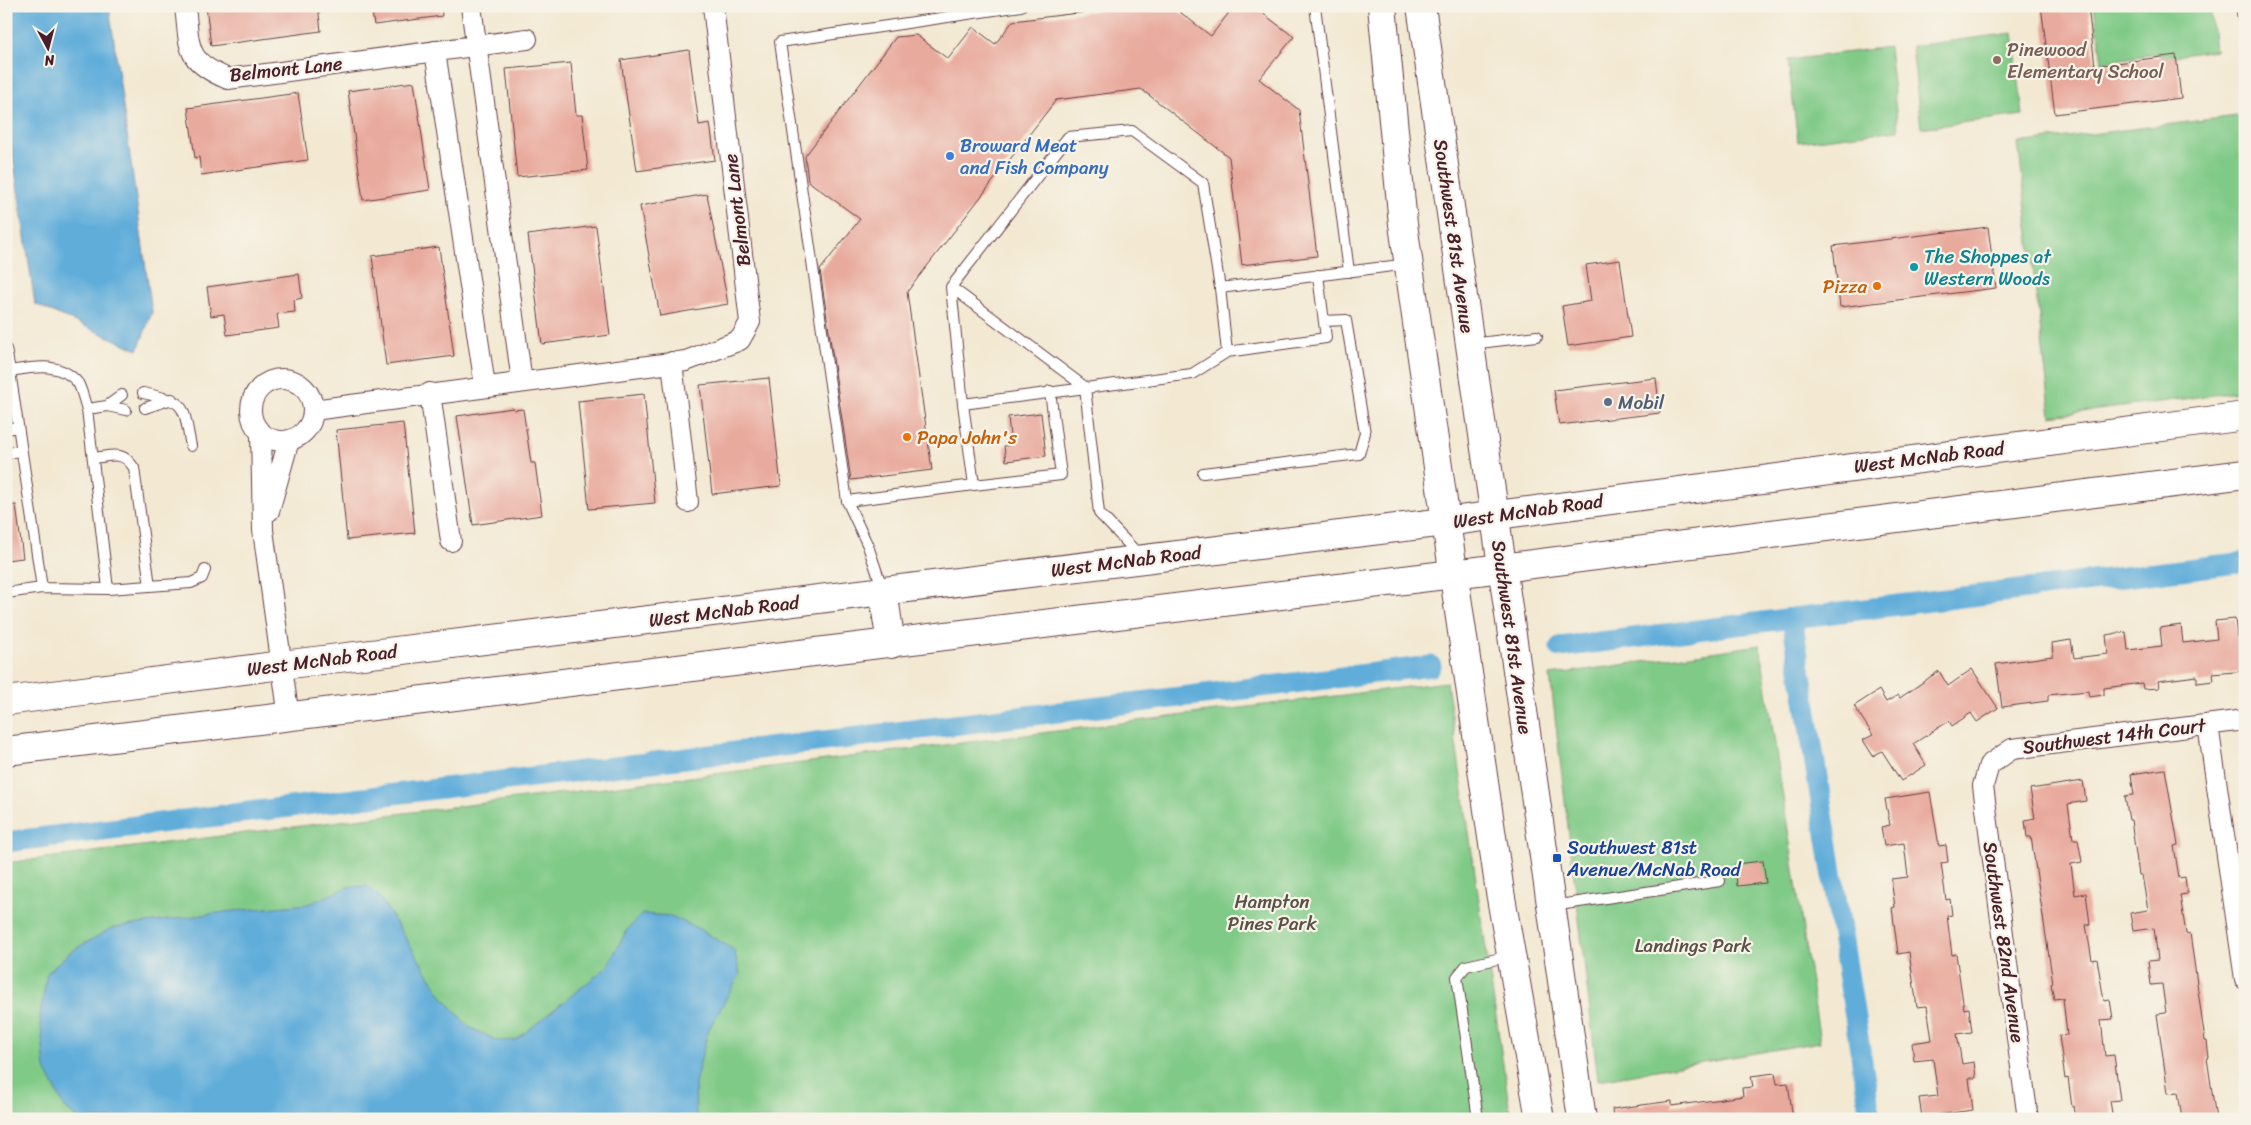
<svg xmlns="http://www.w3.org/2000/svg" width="2251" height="1125" viewBox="0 0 2251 1125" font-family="Sriracha,sans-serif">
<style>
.green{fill:#80ca87;stroke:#657459}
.water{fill:#61adda;stroke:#566682}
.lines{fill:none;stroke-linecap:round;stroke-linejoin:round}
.canal{stroke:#61adda;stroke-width:21}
.building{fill:#e9aa9e}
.lane-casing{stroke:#633d44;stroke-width:12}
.street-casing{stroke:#633d44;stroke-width:22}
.secondary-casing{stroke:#633d44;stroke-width:30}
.primary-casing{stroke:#633d44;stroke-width:30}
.lane{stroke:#fff;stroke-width:10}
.street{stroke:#fff;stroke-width:20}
.secondary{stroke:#fff;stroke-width:28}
.primary{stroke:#fff;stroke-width:28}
.education-dot{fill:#8d6e63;stroke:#f7f3e8;stroke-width:2}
.shop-dot{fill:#3f7fe0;stroke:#f7f3e8;stroke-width:2}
.culture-dot{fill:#0f9aa8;stroke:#f7f3e8;stroke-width:2}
.food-dot{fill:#e8710a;stroke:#f7f3e8;stroke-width:2}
.service-dot{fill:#5c6f8a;stroke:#f7f3e8;stroke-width:2}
.transit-dot{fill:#1a4fb4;stroke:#f7f3e8;stroke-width:2}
.labels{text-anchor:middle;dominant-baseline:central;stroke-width:4.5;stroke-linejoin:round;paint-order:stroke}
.education-label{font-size:19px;fill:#785e54;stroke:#f7f3e8;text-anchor:start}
.street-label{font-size:19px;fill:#4a1f2b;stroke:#f7f3e8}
.shop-label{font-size:19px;fill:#366cbe;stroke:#f7f3e8;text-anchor:start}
.culture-label{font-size:19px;fill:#0d838f;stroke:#f7f3e8;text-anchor:start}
.food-label{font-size:19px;fill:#c56008;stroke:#f7f3e8;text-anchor:end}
.service-label{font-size:19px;fill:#4e5e75;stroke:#f7f3e8;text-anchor:start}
.transit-label{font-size:19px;fill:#164399;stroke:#f7f3e8;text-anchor:start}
.park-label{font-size:19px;fill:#5a5247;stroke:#f7f3e8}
</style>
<rect width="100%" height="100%" fill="#f7f3e8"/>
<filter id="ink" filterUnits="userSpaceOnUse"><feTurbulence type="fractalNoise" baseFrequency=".02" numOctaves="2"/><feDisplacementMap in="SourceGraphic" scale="10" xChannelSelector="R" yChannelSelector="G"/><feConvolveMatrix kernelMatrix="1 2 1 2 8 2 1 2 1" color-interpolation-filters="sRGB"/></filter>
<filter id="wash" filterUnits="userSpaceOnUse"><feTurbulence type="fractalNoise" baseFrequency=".0096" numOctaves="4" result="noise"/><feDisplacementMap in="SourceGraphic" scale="20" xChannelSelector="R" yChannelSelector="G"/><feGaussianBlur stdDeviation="1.12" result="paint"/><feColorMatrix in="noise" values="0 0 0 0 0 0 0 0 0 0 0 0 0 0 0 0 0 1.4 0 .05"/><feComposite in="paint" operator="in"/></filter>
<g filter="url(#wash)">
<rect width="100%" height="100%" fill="#f3e9d3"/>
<path class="green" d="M2094,6H2210L2215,50L2162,58L2161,53L2102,62Z
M2013,33L2023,115L1921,128L1912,46Z
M1889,47L1898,130L1798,142L1788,60Z
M2245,115V391L2051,416L2018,143Z
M1760,645L1820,1042L1598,1080L1550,675Z
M1447,682L1511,1119H6V863Z"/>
<path class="water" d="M6,6H109L152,312L138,350L35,304L6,110Z
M368,886L381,899L442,996L469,1027L498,1041L516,1040L607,967L627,930L642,914L671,916L701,930L734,950L740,974L708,1031L695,1083L696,1119H79L65,1108L45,1069L40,1016L47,973L70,952L112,928L224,912L309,904L348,887Z"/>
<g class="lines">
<path class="canal" d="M1792,618L1871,1119
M1560,647L2245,562
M6,842L1431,666"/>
</g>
<g id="blocks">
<path class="building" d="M206,6H318L321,31L211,46Z
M371,6H441L442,16L374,25Z
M1135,6H1172L1211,36L1234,6H1253L1294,37L1259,79L1299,110L1317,256L1242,265L1229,157L1141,89L1056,100L907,292L932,470L851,480L820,270L860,219L808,181L805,156L896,37L916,35L948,59L973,27L995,44L1013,21Z
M2041,6H2088L2095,66L2176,55L2181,98L2055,114Z
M689,50L699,125L710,123L715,160L637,171L621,60Z
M571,63L576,115H582L588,170L517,177L506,69Z
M414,82L430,190L363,200L348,91Z
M298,93L308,160L201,175L199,157L195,158L188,108Z
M707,194L728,304L660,316L640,206Z
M596,226L610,335L542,344L528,235Z
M1988,227L1996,288L1840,307L1833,246Z
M439,247L454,356L386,365L372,256Z
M1620,260L1631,337L1568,346L1562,306L1591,301L1586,265Z
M299,274L302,298L294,300L295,312L277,314L279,328L227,335L224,314L211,316L207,287Z
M769,378L781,486L712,494L700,385Z
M1656,378L1660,413L1559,425L1554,390Z
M644,394L655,503L589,509L578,401Z
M513,408L514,410L523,409L531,463H535L542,515L473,525L457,416Z
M1041,413L1046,456L1006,461L1004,446L1011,445L1008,417Z
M403,423L415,533L347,540L336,430Z
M16,505L23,558L6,560V506Z
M2235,619L2237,636L2245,635V671L2213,674L2214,681L2197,683V676L2158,681L2159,688L2143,689L2142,683L2104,688V695L2089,697L2088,691L2048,695V701L2002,707L1996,664L2053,656L2052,643L2071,640L2074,658L2108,654L2106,635L2126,632L2128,650L2162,646L2160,628L2181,625L2183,643L2217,639L2215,621Z
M1972,669L1998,708L1977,722L1971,713L1952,726L1949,721L1913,744L1926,765L1901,781L1882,751L1873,756L1863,740L1873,735L1854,706L1879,690L1886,702L1898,695L1900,698L1939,671L1948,686Z
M2165,769L2178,845L2174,846L2179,878L2185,877L2187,894L2180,895L2186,934L2190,933L2205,1041H2207L2209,1058H2207L2216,1119H2182L2178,1092L2168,1093L2157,1014L2166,1013L2162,984L2151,985L2148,961L2158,960L2154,928L2133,931L2130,913L2148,910L2142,875H2139L2131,820H2129L2125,796L2134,795L2131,774Z
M2083,781L2086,801L2068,804L2073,839H2078L2082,862L2071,864L2075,895L2086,893L2090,924L2086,925L2092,960L2097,959L2104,1001L2110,1000L2113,1019L2101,1020L2105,1056L2114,1055L2120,1100L2110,1101L2113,1119H2076L2074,1106L2072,1107L2068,1078L2065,1079L2059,1036L2067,1035L2063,998L2054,999L2051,984L2053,983L2031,837H2027L2025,820L2035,818L2030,789Z
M1930,792L1939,846L1946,845L1948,862L1941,863L1946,900L1950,899L1952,915L1947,916L1952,955L1956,954L1964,1009L1969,1008L1972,1032L1957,1034L1962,1064L1974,1062L1976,1078H1969L1973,1110L1922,1117L1919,1098L1938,1096L1933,1059L1914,1061L1912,1043L1932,1040L1927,1006L1917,1007L1909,952L1898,954L1892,908L1895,907L1891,879L1908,877L1904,843L1884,846L1881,827L1890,825L1885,799Z
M1763,861L1766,883L1737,886L1735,864Z
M1775,1073L1777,1084L1788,1083L1793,1119H1613L1612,1109L1672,1101V1106L1743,1096L1742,1088L1753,1087L1751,1076Z"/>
</g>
</g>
<g filter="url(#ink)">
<use href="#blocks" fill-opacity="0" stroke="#633d44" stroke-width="1"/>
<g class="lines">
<g class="lane-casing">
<path id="lane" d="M1315,6L1349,272
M2241,6L2245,30
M951,287L1085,387L1099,513L1140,556
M1220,288L1408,264
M1471,344L1537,336
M6,349L10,371C34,367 60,361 78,383C82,390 84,401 87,409L108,589L42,588
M6,371H10L42,588L6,593
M143,393C188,403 182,402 191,446
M963,404L1192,374L1227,352L1326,338L1318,275
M107,406L122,395
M145,408L172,399
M87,409L107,406L126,410
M6,429L18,427
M6,453L21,451
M93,458C112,456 123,450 134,468L150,586
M1203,473L1359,454L1365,433L1346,320L1324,321
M974,485L1061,475L1050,391
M847,501L974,485L963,404L951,287L1068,137L1132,131L1203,183L1220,288L1227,352
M108,589L191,583L202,578L205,570
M883,590L868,546L847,501L780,42L1021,6
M1552,906L1720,881
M1478,1119L1457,977L1466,966L1510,956"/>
</g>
<g class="street-casing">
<path id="street" d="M185,6C190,49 185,61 228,79L527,39
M471,6L522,382
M435,51L485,386
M672,362L688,502
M251 410a31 31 0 1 1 62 0a31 31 0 1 1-62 0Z
M430,393L451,541
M313,410L686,361L740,340L750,322L713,6
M261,433L263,530L289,718
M269,511L289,440
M2208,725L2245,979
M2028,1119L1983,786L1989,765L2012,749L2245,720"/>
</g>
<g class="secondary-casing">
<path id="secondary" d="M1382,6L1403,224L1418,330L1500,892L1540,1119
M1421,6L1582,1119"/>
</g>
<g class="primary-casing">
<path id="primary" d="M883,591L891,644
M6,701L282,665L1445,522L2245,416
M6,751L1502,568L2245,474"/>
</g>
<use href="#lane" class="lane"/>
<use href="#street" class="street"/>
<use href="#secondary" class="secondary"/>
<use href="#primary" class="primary"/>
</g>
</g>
<circle class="education-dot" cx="1997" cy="60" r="5"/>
<circle class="shop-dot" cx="950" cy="156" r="5"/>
<circle class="culture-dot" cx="1914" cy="267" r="5"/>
<g class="food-dot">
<circle cx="1877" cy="286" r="5"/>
<circle cx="907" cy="437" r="5"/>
</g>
<circle class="service-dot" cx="1608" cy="402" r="5"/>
<rect class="transit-dot" x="1552" y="853" width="10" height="10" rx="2.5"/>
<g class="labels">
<g class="education-label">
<text x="2007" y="49">Pinewood<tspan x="2007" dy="22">Elementary School</tspan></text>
</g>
<g class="street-label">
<text transform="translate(286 69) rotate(-6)">Belmont Lane</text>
<text transform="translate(737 210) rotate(-97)">Belmont Lane</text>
<text transform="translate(1454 236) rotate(82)">Southwest 81st Avenue</text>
<text transform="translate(1929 457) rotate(-7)">West McNab Road</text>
<text transform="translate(1528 511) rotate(-8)">West McNab Road</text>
<text transform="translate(1126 561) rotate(-7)">West McNab Road</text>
<text transform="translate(724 611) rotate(-7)">West McNab Road</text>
<text transform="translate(1512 637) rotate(82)">Southwest 81st Avenue</text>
<text transform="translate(322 660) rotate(-7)">West McNab Road</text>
<text transform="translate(2114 736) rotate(-7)">Southwest 14th Court</text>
<text transform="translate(2004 942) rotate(82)">Southwest 82nd Avenue</text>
</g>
<g class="shop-label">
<text x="960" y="145">Broward Meat<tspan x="960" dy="22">and Fish Company</tspan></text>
</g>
<g class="culture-label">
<text x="1924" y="256">The Shoppes at<tspan x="1924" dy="22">Western Woods</tspan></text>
</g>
<g class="food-label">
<text x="1867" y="286">Pizza</text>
<text x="917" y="437" text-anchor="start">Papa John's</text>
</g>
<g class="service-label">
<text x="1618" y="402">Mobil</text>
</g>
<g class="transit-label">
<text x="1567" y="847">Southwest 81st<tspan x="1567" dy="22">Avenue/McNab Road</tspan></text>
</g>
<g class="park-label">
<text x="1272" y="901">Hampton<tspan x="1272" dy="22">Pines Park</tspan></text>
<text x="1693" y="945">Landings Park</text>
</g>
</g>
<rect width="2251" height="1125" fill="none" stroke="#f7f3e8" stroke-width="25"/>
<g transform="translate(48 48) rotate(173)" stroke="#f7f3e8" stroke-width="4" paint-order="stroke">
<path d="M0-4L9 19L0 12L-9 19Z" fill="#4a1f2b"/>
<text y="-8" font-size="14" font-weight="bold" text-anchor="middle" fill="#4a1f2b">N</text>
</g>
</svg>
